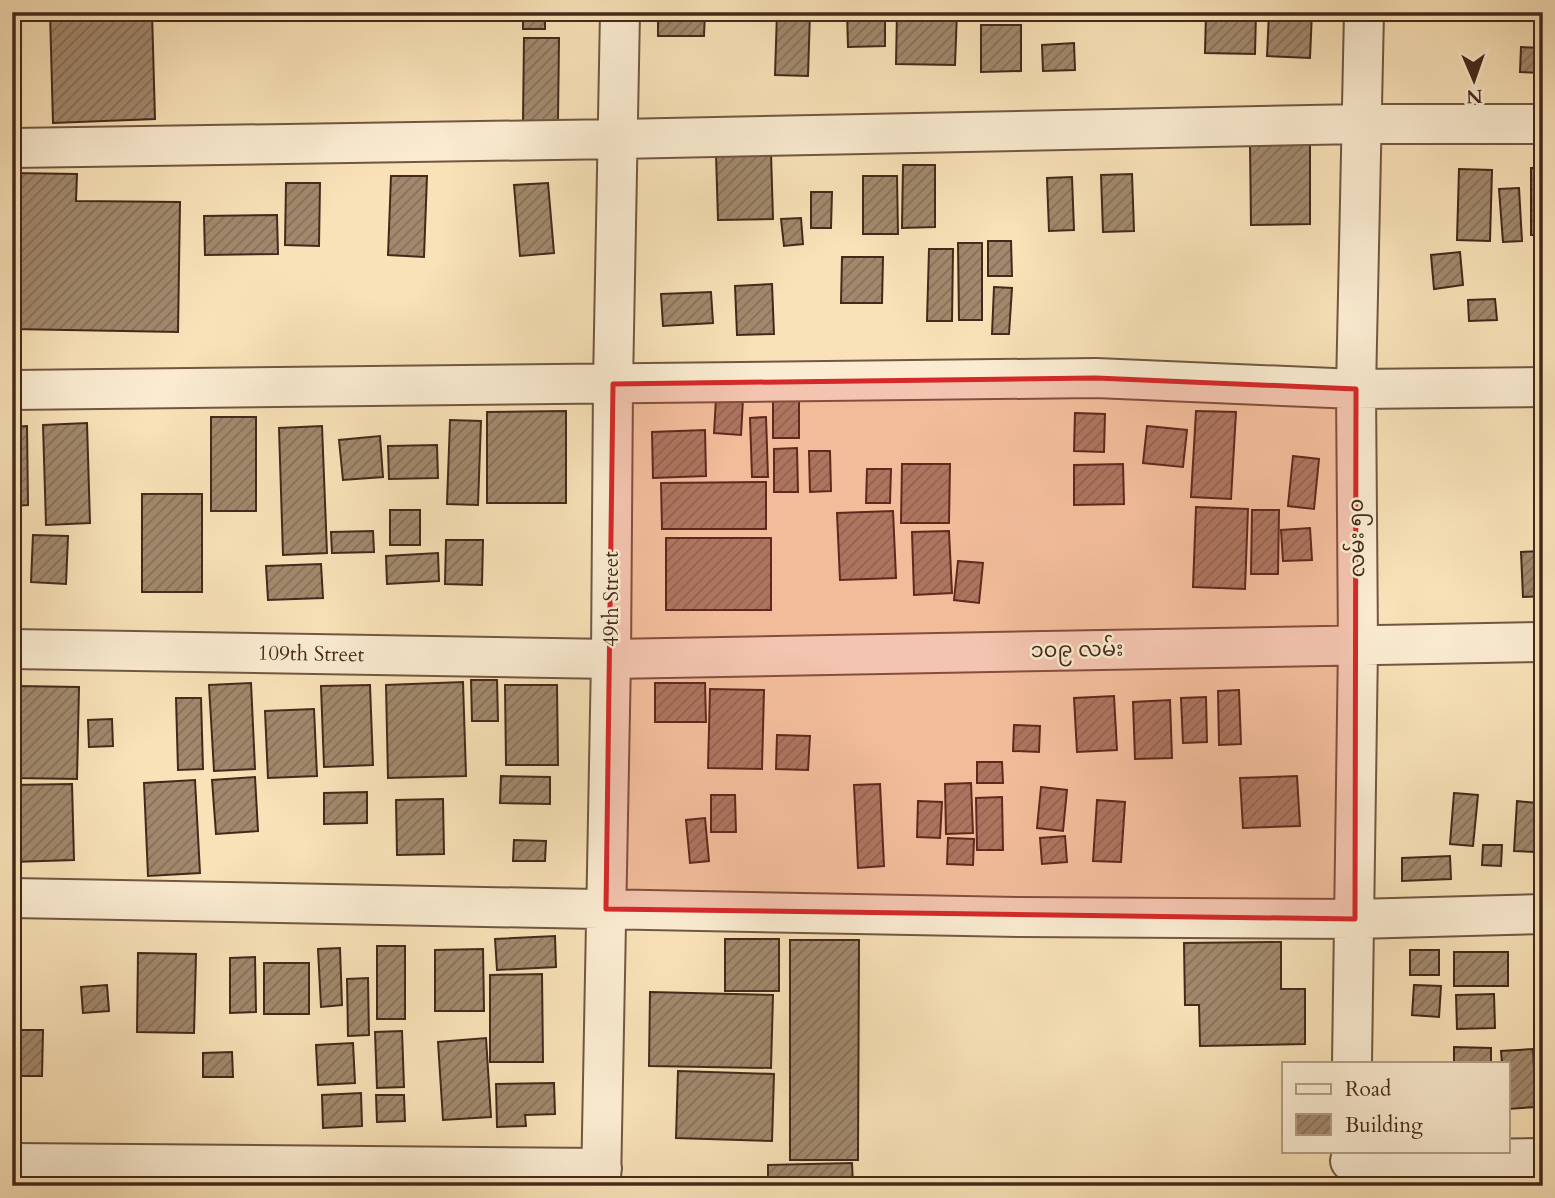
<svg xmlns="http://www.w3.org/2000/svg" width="1555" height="1198" viewBox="0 0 1555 1198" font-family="Cardo,'Noto Sans Myanmar',serif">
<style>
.building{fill:url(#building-hatch);stroke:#44291b;stroke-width:2}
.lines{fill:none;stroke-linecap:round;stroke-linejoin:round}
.minor-casing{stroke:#715742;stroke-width:42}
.minor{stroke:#fbecd1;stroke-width:38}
.marked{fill:#d62828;fill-opacity:0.2;stroke:#d62828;stroke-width:5;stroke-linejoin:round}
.labels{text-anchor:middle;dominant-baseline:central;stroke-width:5;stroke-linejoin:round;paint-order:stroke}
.street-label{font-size:21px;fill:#44291b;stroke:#fbecd1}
</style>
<defs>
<pattern id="building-hatch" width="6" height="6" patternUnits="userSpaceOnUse" patternTransform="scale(1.75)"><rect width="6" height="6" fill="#a2896d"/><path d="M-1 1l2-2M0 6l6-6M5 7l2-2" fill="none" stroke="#867059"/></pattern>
</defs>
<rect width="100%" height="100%" fill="#f9e2b8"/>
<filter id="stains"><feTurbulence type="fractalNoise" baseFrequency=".00286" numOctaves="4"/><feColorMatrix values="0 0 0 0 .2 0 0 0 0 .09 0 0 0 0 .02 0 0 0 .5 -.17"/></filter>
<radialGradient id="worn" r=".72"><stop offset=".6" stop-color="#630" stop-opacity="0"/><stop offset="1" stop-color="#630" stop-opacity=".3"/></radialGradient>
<path class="building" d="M50,12H152L155,119L53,123Z
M523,12H545V29H523Z
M658,12H705L704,36H658Z
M777,12H810L808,76L775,75Z
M847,12H885V46L848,47Z
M897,12H957L955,65L896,64Z
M1206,12H1256L1255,54L1205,53Z
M1269,12H1312L1310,58L1267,56Z
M981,25H1021V71L981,72Z
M524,38H559L558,121H523Z
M1074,43L1075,70L1043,71L1042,45Z
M1521,47L1543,48V73L1520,72Z
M1310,143V224L1251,225L1250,144Z
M771,153L773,219L718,220L716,154Z
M903,165H935V227L902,228Z
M1531,168H1543V235H1531Z
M1459,169L1492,170L1490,241L1457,240Z
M12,173L77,174L76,201L180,202L178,332L12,329Z
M1132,174L1134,231L1103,232L1101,175Z
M391,176H427L424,257L388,255Z
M863,176H897L898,234H863Z
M1072,177L1074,230L1049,231L1047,178Z
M286,183H320L319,246L285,245Z
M548,183L554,253L520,256L514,185Z
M1519,188L1522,241L1503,242L1499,189Z
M811,192H832L831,228H811Z
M277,215L278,254L205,255L204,216Z
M801,218L803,244L784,246L781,219Z
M988,241H1011L1012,276H988Z
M958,243H982V320H959Z
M929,249H953L952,321H927Z
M1460,252L1463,285L1434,289L1431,255Z
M842,257H883L882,303H841Z
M772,284L774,334L737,335L735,286Z
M994,287L1012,288L1009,334H992Z
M711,292L713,323L663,326L661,294Z
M1495,299L1497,320L1469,321L1468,300Z
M716,398L743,399L741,435L714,433Z
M799,399V438H773V400Z
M566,411V503H487V412Z
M1196,411L1236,412L1231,499L1191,497Z
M1075,413L1105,414L1104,452L1074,451Z
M211,417H256V511H211Z
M766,417L768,477H752L750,418Z
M450,420L481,421L478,505L447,504Z
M87,423L90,523L46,525L43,425Z
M27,426L28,505L12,506V427Z
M322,426L327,553L283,555L279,428Z
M1147,426L1187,430L1183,467L1143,463Z
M705,430L706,476L653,478L652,432Z
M380,436L383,477L343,480L339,440Z
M437,445L438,478L389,479L388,446Z
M797,448L798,492H774V449Z
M809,451H830L831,491L810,492Z
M1293,456L1319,459L1314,509L1288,506Z
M902,464H950L949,523H901Z
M1123,464L1124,504L1074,505V465Z
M867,469H891L890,503H866Z
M766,482V529H662L661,483Z
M142,494H202V592H142Z
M1196,507L1248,509L1245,589L1193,587Z
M390,510H420V545H390Z
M1252,510H1279L1278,574H1251Z
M893,511L896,578L840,580L837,513Z
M1310,528L1312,560L1283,561L1281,530Z
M373,531L374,552L332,553L331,532Z
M949,531L952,593L914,595L912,532Z
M33,535L68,536L66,584L31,582Z
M666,538H771V610H666Z
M446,540H483L482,585L445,584Z
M1543,551V596L1523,597L1521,552Z
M438,553L439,581L387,584L386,556Z
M958,561L983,563L979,603L954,600Z
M321,564L323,598L268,600L266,566Z
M471,680H497L498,721H472Z
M463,682L466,776L388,778L386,685Z
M251,683L255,769L214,771L209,685Z
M655,683H705L706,722H655Z
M370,685L373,765L324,767L321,686Z
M505,685H557L558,765H506Z
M17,686L79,687L77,779L15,778Z
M710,689L764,690L762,769L708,768Z
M1239,690L1241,744L1219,745L1218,691Z
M1114,696L1117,750L1077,752L1074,698Z
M1206,697L1207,742L1183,743L1181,698Z
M176,698H201L203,769L178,770Z
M1170,700L1172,758L1135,759L1133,702Z
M314,709L317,776L268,778L265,711Z
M112,719L113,746L89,747L88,720Z
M1014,725L1040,726L1039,752L1013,751Z
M777,735L810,736L808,770L776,769Z
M977,762H1002L1003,783H977Z
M501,776L550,777V804L500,803Z
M1297,776L1300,826L1243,828L1240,778Z
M255,777L258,831L216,834L212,780Z
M195,780L200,873L148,876L144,783Z
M971,783L973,833L946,834L945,784Z
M72,784L74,860L12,862V785Z
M880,784L884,866L858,868L854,785Z
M1041,787L1067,790L1063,831L1037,828Z
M367,792V823L324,824V793Z
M1454,793L1478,795L1473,846L1450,844Z
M711,795H735L736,832H711Z
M1002,797L1003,850H977L976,798Z
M443,799L444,854L397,855L396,800Z
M1097,800L1125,802L1121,862L1093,861Z
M918,801L942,802L940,838L917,837Z
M1517,801L1537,803L1534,852L1514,851Z
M705,818L709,861L690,863L686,820Z
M1065,836L1067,862L1042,864L1040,838Z
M948,838L974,839L973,865L947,864Z
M514,840L546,841L545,861H513Z
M1483,845H1502L1501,866L1482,865Z
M1450,856L1451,879L1402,881V858Z
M555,936L556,967L497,970L495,939Z
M725,939H779V991H725Z
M790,940H859L858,1160H790Z
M1281,942V989H1305V1044L1200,1046L1199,1005H1185L1184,943Z
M377,946H405V1019H377Z
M340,948L342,1005L321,1007L318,949Z
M483,949L484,1011H435V950Z
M1410,950H1439V975H1410Z
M1454,952H1508V986H1454Z
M138,953L196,954L194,1033L137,1032Z
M255,957L256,1012L230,1013V958Z
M264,963H309V1014H264Z
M12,967H16L15,1022H12Z
M1541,967H1543V1015H1542Z
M542,974L543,1062H490V975Z
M368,978L369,1035L348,1036L347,979Z
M107,985L109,1011L83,1013L81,987Z
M1414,985L1441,986L1439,1017L1412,1015Z
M650,992L773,995L771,1068L649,1066Z
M1494,994L1495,1028L1457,1029L1456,995Z
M19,1030H43L42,1076H18Z
M402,1031L404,1087L377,1088L375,1032Z
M486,1038L491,1117L443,1120L438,1042Z
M353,1043L355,1083L318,1085L316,1045Z
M1454,1047L1491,1048V1063H1454Z
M1533,1049L1536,1107L1508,1109V1063H1502L1501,1051Z
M232,1052L233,1077H203V1053Z
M12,1059H14L15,1121H12Z
M678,1071L774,1074L772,1141L676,1138Z
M554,1083L555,1114L525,1115L526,1126L497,1127L496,1084Z
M361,1093L362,1126L323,1128L322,1095Z
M376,1095H404L405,1121L377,1122Z
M852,1163L853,1186H768V1165Z
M241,1183V1186H186L185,1184Z"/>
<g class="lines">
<g class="minor-casing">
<path id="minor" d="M12,148L618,139L1361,124H1543
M12,390L1096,378L1356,389L1543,387
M12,649L611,659L1543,642
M12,898L1019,917L1355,919L1543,914
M1352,1063L1358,645L1356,389L1364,12
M1350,1161L1543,1158
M12,1163L602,1168
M601,1186L611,659L613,384L620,12"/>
</g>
<use href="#minor" class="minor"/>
</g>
<path class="marked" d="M1096,378L1356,389L1355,919L606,909L613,384Z"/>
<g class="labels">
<g class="street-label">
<text transform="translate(1357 538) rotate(-91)">လမ်း ၅၀</text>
<text transform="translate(611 599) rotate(-90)">49th Street</text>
<text transform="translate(1077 650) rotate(-1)">၁၀၉ လမ်း</text>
<text transform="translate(311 654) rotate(1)">109th Street</text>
</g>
</g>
<rect width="1555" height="1198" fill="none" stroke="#f9e2b8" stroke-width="42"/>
<rect x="14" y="14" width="1527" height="1170" fill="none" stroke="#44291b" stroke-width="3.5"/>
<rect x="21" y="21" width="1513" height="1156" fill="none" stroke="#44291b" stroke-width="2"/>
<rect x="1282" y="1062" width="228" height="91" fill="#fbecd1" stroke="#b29e88" stroke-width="2"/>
<rect x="1296" y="1084" width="35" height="10" fill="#fbecd1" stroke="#b29e88" stroke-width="2"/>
<text x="1345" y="1096" font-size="21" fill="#44291b">Road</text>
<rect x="1296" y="1114" width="35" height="21" fill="url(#building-hatch)" stroke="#b29e88" stroke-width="2"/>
<text x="1345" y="1132" font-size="21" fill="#44291b">Building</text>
<g transform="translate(1474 80) rotate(178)" stroke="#fbecd1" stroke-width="5" paint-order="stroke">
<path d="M0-5L12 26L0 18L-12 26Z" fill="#44291b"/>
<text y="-10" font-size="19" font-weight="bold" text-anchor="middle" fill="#44291b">N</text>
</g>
<rect width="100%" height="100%" filter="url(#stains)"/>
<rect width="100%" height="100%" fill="url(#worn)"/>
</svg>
